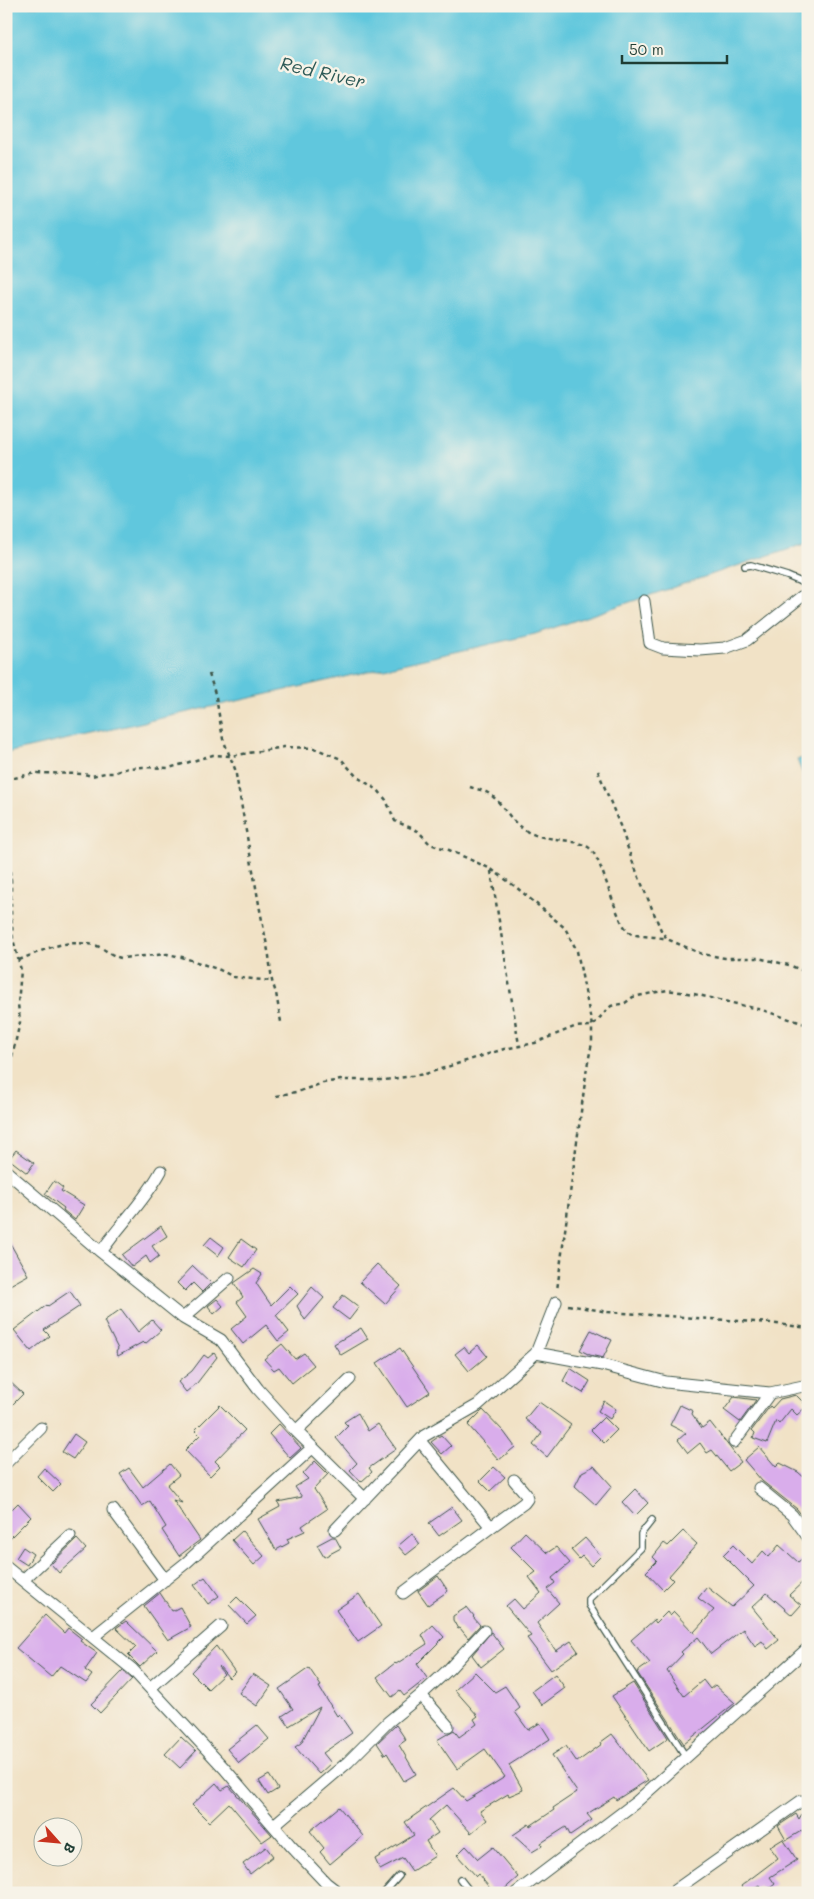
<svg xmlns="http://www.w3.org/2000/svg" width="814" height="1899" viewBox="0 0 814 1899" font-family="Mali,sans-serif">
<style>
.water{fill:#60c7dd;stroke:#408288}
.building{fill:#d9adeb}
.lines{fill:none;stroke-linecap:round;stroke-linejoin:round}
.lane-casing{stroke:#3e564a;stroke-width:8}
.street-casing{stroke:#3e564a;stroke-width:13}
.path{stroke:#3e564a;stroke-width:2.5;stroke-dasharray:4 4;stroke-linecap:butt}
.lane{stroke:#fff;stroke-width:5.5}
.street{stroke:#fff;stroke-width:11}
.labels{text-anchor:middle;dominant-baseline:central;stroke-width:5;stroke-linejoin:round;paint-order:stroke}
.water-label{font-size:18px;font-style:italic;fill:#2c5956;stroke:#f7f3e8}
</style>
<rect width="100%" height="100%" fill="#f7f3e8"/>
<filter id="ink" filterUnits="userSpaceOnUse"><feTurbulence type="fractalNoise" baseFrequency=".02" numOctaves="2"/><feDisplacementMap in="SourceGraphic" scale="10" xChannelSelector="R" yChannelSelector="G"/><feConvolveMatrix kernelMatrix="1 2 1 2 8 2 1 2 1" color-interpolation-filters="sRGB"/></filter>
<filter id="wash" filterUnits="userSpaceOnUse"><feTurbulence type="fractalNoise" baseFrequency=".0096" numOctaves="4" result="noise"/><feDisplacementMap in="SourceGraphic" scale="20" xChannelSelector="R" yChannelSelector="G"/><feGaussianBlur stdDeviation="1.12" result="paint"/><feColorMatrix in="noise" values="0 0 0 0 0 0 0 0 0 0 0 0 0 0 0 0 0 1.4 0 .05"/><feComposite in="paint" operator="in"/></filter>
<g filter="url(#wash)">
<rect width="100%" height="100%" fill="#f1e2c6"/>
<path class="water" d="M6,6H808V542L535,634L6,753Z
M808,756V786L797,760Z"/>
<g id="blocks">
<path class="building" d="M16,1150L34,1163L27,1173L9,1159Z
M54,1181L63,1188L61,1191L84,1205L75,1220L63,1210L64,1208L45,1194Z
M161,1226L167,1236L152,1246L159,1256L150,1263L146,1256L132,1267L122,1255Z
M6,1236L28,1275L10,1285L6,1279Z
M211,1237L224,1247L218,1256L204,1245Z
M241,1239L256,1250L244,1267L229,1257Z
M377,1264L401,1286L385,1304L360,1282Z
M193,1266L211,1283L202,1292L193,1283L185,1291L177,1283Z
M254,1269L262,1274L256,1283L271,1305L290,1286L298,1294L276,1315L289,1332L278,1341L266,1325L243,1344L231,1329L247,1316L237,1302L243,1297L234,1283Z
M312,1287L324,1298L305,1320L297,1306Z
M70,1291L80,1306L44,1330L50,1336L31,1351L14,1330L47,1305L48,1306Z
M343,1295L359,1307L349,1320L333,1308Z
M217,1299L223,1306L214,1314L208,1306Z
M121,1309L138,1332L152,1320L161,1330L145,1344L143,1342L118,1356L116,1352L118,1349L104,1321Z
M361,1328L368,1339L341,1355L334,1344Z
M591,1330L612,1340L603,1358L590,1355L580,1350Z
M282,1344L295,1359L304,1353L314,1365L292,1383L279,1367L274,1370L264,1359Z
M478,1345L487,1356L469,1371L455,1354L464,1347L469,1353Z
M400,1348L430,1392L407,1407L377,1363Z
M214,1353L217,1357L197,1383L186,1392L178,1382L192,1371L204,1355L208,1358Z
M570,1368L590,1381L583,1393L563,1381Z
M6,1378L23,1394L6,1411Z
M796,1395L807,1406L797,1415L791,1409L779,1424L776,1421L767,1443L753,1438L755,1433L752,1430L770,1406L772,1408L780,1399Z
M734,1397L756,1400L740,1422L724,1410Z
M604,1401L616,1409L610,1419L598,1411Z
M539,1402L571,1425L547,1457L533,1445L542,1433L525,1419Z
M220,1405L245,1430L215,1461L220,1466L210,1476L185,1450L200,1435L195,1430Z
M680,1405L693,1411L692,1414L702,1428L710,1422L741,1462L729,1471L712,1450L707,1453L700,1443L688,1453L678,1440L686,1433L670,1425Z
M483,1410L504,1432L515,1447L499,1460L468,1425Z
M358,1413L368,1431L378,1424L396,1449L369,1468L372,1472L361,1482L350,1470L357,1463L336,1438L348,1426L344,1422Z
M604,1417L617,1430L604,1443L591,1430Z
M279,1424L301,1448L290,1458L269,1434Z
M74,1434L85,1442L73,1459L62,1452Z
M441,1435L451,1446L442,1454L431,1442Z
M759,1447L776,1467L780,1463L798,1472L808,1481V1524L797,1509L762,1481L744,1460Z
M315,1461L328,1474L314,1489L327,1509L302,1526L305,1531L287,1539L289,1543L276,1550L258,1519L280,1507L278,1502L302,1497L295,1487L308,1479L303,1474Z
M170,1464L179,1475L167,1485L182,1503L173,1500L200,1540L179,1556L162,1530L166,1527L150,1501L142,1506L120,1474L129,1468L143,1487Z
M594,1466L612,1486L596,1505L575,1486L582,1472Z
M494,1467L505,1477L490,1491L480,1481Z
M44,1468L61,1484L53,1492L37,1476Z
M635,1489L648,1503L635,1516L622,1502Z
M6,1502L12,1509L18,1503L31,1517L6,1542Z
M452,1507L462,1520L439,1536L429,1523Z
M242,1531L264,1556L254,1565L232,1540Z
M683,1531L697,1544L669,1576L673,1580L663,1590L646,1572L657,1561L653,1557L664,1543L668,1546Z
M525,1532L547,1553L556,1547L570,1563L552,1578L555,1583L547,1589L559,1603L537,1623L556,1651L571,1641L578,1651L551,1670L527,1638L531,1636L506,1606L514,1599L523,1609L541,1593L529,1577L536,1572L511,1547Z
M412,1534L420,1544L406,1555L398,1546Z
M332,1537H335L341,1548L324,1557L317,1545Z
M585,1538L601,1556L591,1566L582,1556L579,1559L571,1550Z
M77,1539L86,1549L59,1573L51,1564Z
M733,1545L752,1564L763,1551L769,1557L779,1545L798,1562L808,1554V1577L789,1595L801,1605L792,1615L767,1593L752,1607L779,1640L768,1649L762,1641L755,1646L743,1629L711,1654L698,1637L681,1652L683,1654L667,1671L684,1696L703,1680L710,1689L715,1685L735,1703L684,1744L637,1672L650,1663L631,1640L654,1620L656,1623L667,1612L670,1616L674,1612L695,1634L694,1632L714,1610L698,1598L707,1587L732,1607L754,1586L723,1555Z
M23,1547L33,1554L27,1565L16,1558Z
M438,1576L448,1591L428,1605L418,1591Z
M205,1577L219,1596L208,1604L194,1585Z
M160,1593L172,1611L180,1607L191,1627L168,1640L144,1606Z
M359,1594L381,1626L358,1642L336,1610Z
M237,1597L256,1616L247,1624L229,1605Z
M467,1607L474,1616L473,1617L480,1625L468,1638L460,1628L458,1629L453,1620V1616Z
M45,1615L64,1633L68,1628L82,1639L80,1641L97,1653L85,1670L92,1675L86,1683L60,1666L51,1677L16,1648Z
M126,1621L157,1651L140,1667L128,1655L136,1647L116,1628Z
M433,1625L444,1637L417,1664L427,1678L404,1696L400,1691L392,1697L377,1677L395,1663L396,1664L427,1644L422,1635Z
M491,1632L504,1649L481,1667L472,1655Z
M216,1646L235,1672L229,1678L219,1666L218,1667L224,1674L208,1689L191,1672Z
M309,1668L321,1686L319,1687L337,1716L339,1714L352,1733L323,1753L331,1763L319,1774L295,1747L301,1743L320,1707L289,1726L282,1716L293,1709L279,1689Z
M123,1671L132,1679L100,1713L91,1704Z
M475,1672L495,1692L505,1686L520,1708L515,1712L528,1730L540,1723L550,1739L509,1765L523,1790L509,1796L508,1794L480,1811L487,1820L471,1833L446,1805L429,1820L438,1833L426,1841L435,1856L412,1871L403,1858L380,1870L375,1859L414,1835L405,1822L454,1788L466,1801L505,1777L485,1749L457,1769L437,1740L454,1730L459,1737L477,1724L474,1719L478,1716L455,1690Z
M253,1674L271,1686L257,1706L239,1693Z
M555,1674L565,1688L542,1705L532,1691Z
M633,1683L668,1738L649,1751L612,1696Z
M257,1725L269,1739L239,1763L227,1749Z
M396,1725L406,1740L399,1745L416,1774L404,1781L387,1753L385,1755L377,1743Z
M612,1734L648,1780L616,1800L614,1797L587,1814L592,1820L570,1835L566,1827L541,1843L542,1846L532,1852L513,1835L529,1824L530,1826L554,1810L553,1808L577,1792L552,1755L566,1746L577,1762L602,1744L601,1742Z
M181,1737L196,1751L180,1768L165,1754Z
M269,1775L278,1789L268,1795L259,1781Z
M216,1783L222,1790L229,1786L272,1835L262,1842L229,1803L209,1822L192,1805Z
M808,1804V1827L786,1840L778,1826L796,1814L799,1819Z
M339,1807L363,1836L330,1864L320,1852L324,1848L310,1831Z
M783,1839L797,1860L770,1877L775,1884L765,1892L759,1885L746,1893L741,1886L778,1858L770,1847Z
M466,1846L478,1859L493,1847L518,1877L500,1893H494L478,1874L476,1876L457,1855Z
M266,1847L273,1856L250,1874L243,1864Z"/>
</g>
</g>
<g filter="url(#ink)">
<use href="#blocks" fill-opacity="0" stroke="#3e564a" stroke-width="1"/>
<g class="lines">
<g class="lane-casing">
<path id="lane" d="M745,566L751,565L787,576L808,585
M652,1520L641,1534V1548L589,1599V1605L686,1757
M460,1879L471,1893
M384,1893L399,1876"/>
</g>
<g class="street-casing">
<path id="street" d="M644,601L650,643L663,648L700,650L725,648L747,640L801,597L808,594
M6,1171L101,1252L183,1318L221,1340L258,1389L296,1431L365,1499
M101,1252C120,1224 145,1201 161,1171
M556,1302L536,1353L602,1365L666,1382L770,1393L808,1385
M183,1318L229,1278
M296,1431L350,1379
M734,1442L770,1393
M6,1463L41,1428
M759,1488L792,1515L808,1537
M113,1510L165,1580
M491,1527L524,1503L527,1499L526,1494L514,1480
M335,1530L424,1436L478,1405L536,1353
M6,1567L132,1669L224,1768L291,1846L326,1883L339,1893
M23,1580L70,1536
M403,1593L491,1527L420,1441
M93,1637L187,1562L312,1448
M150,1688L221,1626
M421,1695L448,1726
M274,1825L348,1762L388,1722L421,1695L449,1669L484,1631
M516,1893L635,1803L808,1648
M671,1893L801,1801"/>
</g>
<path class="path" d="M209,674L216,697L223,739L235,769L260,910L269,956L272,981L276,993L281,1022
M598,771L621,828L633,863L661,930L667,939L702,954L725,958H758L789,965L808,973
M6,780L35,773L84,774L92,776L105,773H113L128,768L143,767L169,768L213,755L231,756L284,747L314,748L341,759L357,777L378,790L386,800L395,821L418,831L430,844L449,850L491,869L516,887L565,928L577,951L592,1026V1043L587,1067L557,1290
M470,787C475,789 483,790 488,793C504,803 510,823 528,832C545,841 573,838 588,847C604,857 615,927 632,934C641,937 656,936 666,939
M6,839L11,880V912L13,939L21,970L18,1004L20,1022L12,1057L6,1064
M491,871L519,1045
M19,960C47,949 62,939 94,945C103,947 111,956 121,958L167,954L182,957L220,970L234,977L271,981
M276,1096L300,1091L323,1083L341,1080H385L425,1074L504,1049L535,1043L574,1027L592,1026L611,1006L625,1003L633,997L667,990L694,994L762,1010L808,1025
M568,1305L608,1312L770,1323L808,1328"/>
<use href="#lane" class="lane"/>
<use href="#street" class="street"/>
</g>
</g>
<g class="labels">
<g class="water-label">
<text transform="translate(323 72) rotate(13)">Red River</text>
</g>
</g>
<rect width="814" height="1899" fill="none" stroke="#f7f3e8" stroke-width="25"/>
<g transform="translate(58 1842) rotate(117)"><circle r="24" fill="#f7f3e8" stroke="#a1aaa0"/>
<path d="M0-4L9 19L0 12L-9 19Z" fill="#c8321e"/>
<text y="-8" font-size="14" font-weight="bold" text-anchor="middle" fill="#1f3d34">B</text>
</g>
<path d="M622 55v8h105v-8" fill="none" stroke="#1f3d34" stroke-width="2.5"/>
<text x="629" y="55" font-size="15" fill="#1f3d34" stroke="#f7f3e8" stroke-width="4" paint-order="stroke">50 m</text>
</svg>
